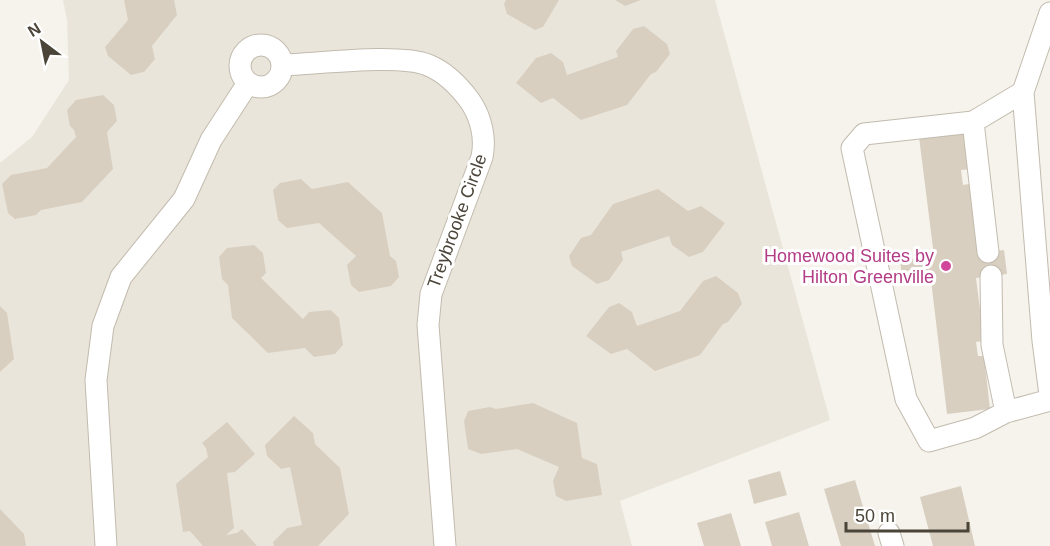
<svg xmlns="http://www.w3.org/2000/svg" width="1050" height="546" viewBox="0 0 1050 546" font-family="Helvetica,sans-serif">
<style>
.residential{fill:#eae5da}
.building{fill:#d8cfc1}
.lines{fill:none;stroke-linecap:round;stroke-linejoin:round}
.minor-casing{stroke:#c2bbae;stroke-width:23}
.minor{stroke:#fff;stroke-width:21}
.hotel-dot{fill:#d1479c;stroke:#fff;stroke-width:2}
.labels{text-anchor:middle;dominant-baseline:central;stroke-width:6;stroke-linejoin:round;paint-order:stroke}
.street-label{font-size:18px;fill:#4b4439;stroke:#fff}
.hotel-label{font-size:18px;fill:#b23c85;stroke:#fff;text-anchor:end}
</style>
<rect width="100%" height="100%" fill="#f6f3ec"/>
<path class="residential" d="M63,0H715L830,420L620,501L632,546H0V163L32,137L69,80L67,20Z"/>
<path class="building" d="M124,0H174L177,15L152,46L155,59L144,72L131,75L108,56L105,47L128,20Z
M506,0H559L543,27L535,30L507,14L504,4Z
M615,0H641L625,6Z
M644,26L667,44L670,54L656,72L651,74L627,105L581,120L553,98L541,103L516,83L536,58L551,53L563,62L567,75L618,57L616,51L633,29Z
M103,95L114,105L117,121L107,132L113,169L82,202L41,210L36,215L15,219L8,213L2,184L11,175L47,168L76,137L74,130L70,126L67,110L76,100Z
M965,131L970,169L961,170L963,185L969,184L978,253L1004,250L1007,274L976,278L984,341L976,342L978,356H984L990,409L947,414L931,280L903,284L900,260L934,256L919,137Z
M301,179L312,189L348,182L382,213L390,256L396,261L399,277L391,286L359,292L351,285L347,265L356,256L319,223L287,228L278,220L273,190L280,183Z
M658,189L688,211L701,206L725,223L703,252L689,257L672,245L669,236L621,252L623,260L609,280L597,284L572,266L569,256L581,238L591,235L613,204Z
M254,245L263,253L266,273L261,278L303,319L309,312L331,310L339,318L343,345L335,354L314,357L305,348L268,353L232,318L228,285L222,279L219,257L227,248Z
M716,276L738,293L742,304L728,322L723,324L700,355L655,371L627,349L611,354L586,336L609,307L619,303L632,312L637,326L680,311L703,281Z
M0,306L7,313L14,359L0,372Z
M533,403L577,423L582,458L597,464L602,495L566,501L556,496L553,481L559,467L517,449L481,454L468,449L464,421L468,411L490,407L496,409Z
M294,416L313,433L315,444L340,468L349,514L318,546H274L273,542L287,528L302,525L290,467L281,469L267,456L265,445Z
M227,422L255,454L235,472L227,473L234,528L226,535L237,533L242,529L257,546H203L190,531L183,532L176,484L208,457L206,448L202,443Z
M780,471L787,495L754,504L748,480Z
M855,480L875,546H841L824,489Z
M961,486L975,546H933L920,497Z
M0,509L24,534L26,546H0Z
M799,512L809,546H772L765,522Z
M731,513L741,546H704L697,523Z"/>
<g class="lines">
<g class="minor-casing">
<path id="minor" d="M1050,13L1023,92L1043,341L1050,395
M240 66a21 21 0 1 1 42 0a21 21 0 1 1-42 0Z
M282,65C317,64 399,53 428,65C445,72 459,86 470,101C481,117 486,138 482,157L431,294L428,325L445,546
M1023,92L973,122L864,134L852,148L906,399L929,441L975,428L1006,412L1050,400
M973,122L988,252
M991,276L992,345L1006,412
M889,533L893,546
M106,546L96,380L103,326L121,277L184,199L211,140L248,83"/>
</g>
<use href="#minor" class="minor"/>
</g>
<circle class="hotel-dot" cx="946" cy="266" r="6"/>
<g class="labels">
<g class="street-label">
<text transform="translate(457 221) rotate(-70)">Treybrooke Circle</text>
</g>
<g class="hotel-label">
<text x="934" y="256">Homewood Suites by<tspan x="934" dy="21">Hilton Greenville</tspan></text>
</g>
</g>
<g transform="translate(42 42) rotate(328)" stroke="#ffffff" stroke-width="4.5" paint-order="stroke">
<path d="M0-4.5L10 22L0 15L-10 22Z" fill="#4b4439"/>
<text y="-9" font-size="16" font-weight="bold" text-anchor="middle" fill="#4b4439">N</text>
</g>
<path d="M846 522v9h122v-9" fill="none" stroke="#4b4439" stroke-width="3"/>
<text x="855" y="522" font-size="18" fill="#4b4439" stroke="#ffffff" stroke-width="4.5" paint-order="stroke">50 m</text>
</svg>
